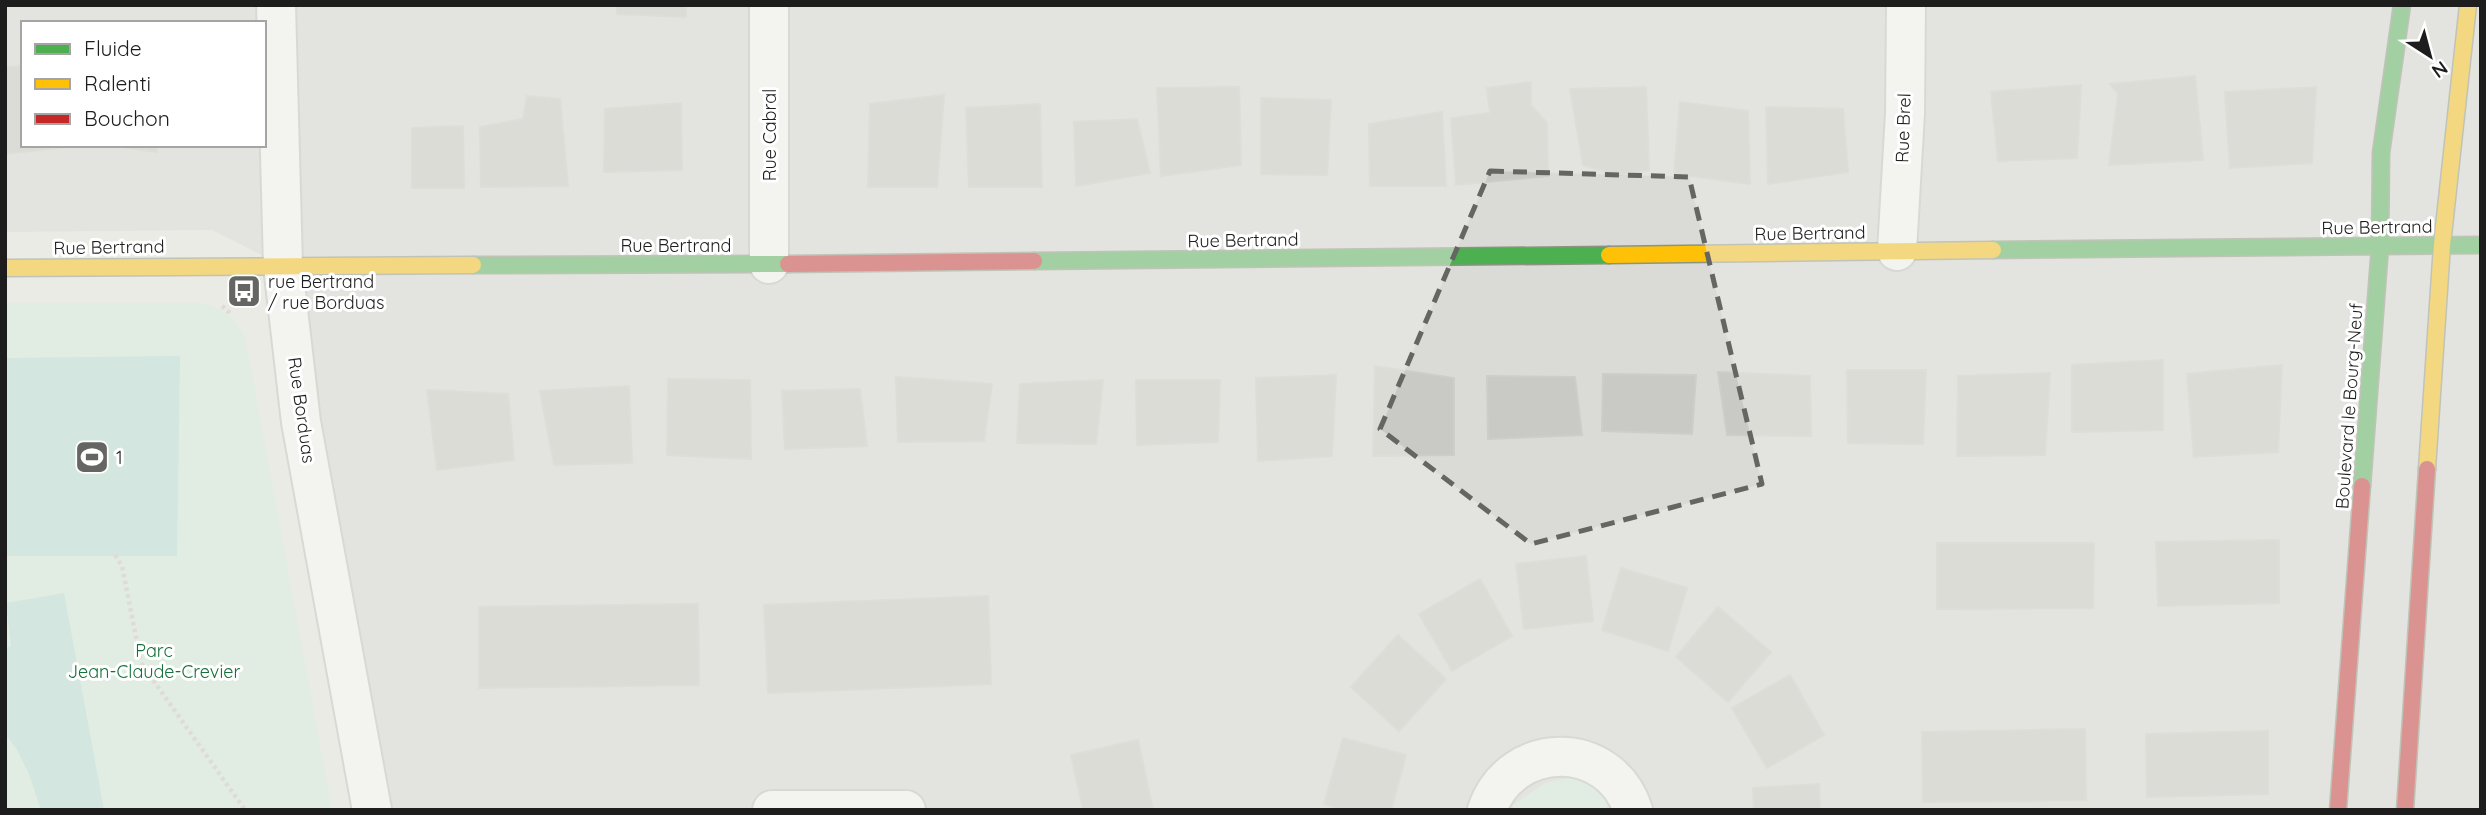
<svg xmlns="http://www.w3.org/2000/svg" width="2486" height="815" viewBox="0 0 2486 815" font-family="Quicksand,sans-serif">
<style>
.residential{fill:#dadad7;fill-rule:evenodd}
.park{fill:#d6f0de}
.pitch{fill:#b5dfd9}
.building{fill:#c9c9c6;stroke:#cecdc8;stroke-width:2}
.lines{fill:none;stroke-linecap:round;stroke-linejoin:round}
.street-casing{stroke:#c2c2c0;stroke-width:42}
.fast-casing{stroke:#8c9480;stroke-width:19}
.slow-casing{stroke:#8c9480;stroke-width:19}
.jam-casing{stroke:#8c9480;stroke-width:19}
.path{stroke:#d1c9c3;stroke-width:4.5;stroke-dasharray:3.5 3.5;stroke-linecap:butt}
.street{stroke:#fcfcfb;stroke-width:38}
.fast{stroke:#4caf50;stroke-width:16}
.slow{stroke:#ffc107;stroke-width:16}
.jam{stroke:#c62828;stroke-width:16}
.marked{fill:none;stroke:#656563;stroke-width:5;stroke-dasharray:14 9;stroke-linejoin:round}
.labels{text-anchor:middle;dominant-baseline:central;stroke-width:6;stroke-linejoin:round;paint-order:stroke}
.street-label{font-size:18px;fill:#1d1d1d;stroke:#fff}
.poi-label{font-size:18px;fill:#1d1d1d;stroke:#fff;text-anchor:start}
.park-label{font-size:18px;fill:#167039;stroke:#fff}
</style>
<rect width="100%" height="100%" fill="#ebebe6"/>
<path class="residential" d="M5,5H2481V810H372L283,266L212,230L5,232ZM23,23H264V145H23Z"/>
<path class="park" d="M5,303H202C226,310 232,315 245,336L332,810H5Z
M1581,775L1606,800L1608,810H1513V805L1545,783Z"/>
<path class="pitch" d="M180,356L177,556H5V358Z
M64,593L104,810H41L29,774L16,748L5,734V649L11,646L6,603Z"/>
<path class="building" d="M617,5H686V17L617,14Z
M23,66V145L66,147L5,154V67Z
M2195,76L2203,160L2109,165L2118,94L2110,84Z
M1531,82V105L1547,123L1548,176L1456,185L1451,118L1490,113L1487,88Z
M2081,85L2077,158L1998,161L1991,92Z
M1239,87L1241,165L1161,176L1157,88Z
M1646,87L1649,170L1617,175L1583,165L1570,89Z
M2316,87L2312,163L2230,168L2225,92Z
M944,95L937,187H868L870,104Z
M527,96L560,99L568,186L481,187L480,127L523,119Z
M1261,98L1331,100L1327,175L1261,174Z
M1680,102L1748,111L1750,184L1674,174Z
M681,103L682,170L604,172L605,109Z
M1040,104L1042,187H969L966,108Z
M1766,107L1843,109L1848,172L1768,184Z
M1442,112L1446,186H1370L1369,124Z
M1137,119L1150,173L1076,186L1074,122Z
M463,126L464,188H412V128Z
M109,145H156L157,152Z
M2163,360V430L2072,432V365Z
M2282,365L2278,452L2194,457L2187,374Z
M1375,366L1454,378V455L1373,456Z
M1847,370H1926L1923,444L1848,443Z
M1718,372L1810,376L1811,436L1727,435Z
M2050,373L2045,455L1957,456L1958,376Z
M1603,374L1696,375L1692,434L1602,431Z
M1336,375L1332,456L1258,461L1256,378Z
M1487,376L1575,377L1582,435L1488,439Z
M896,377L992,384L984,441L898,442Z
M668,379L750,380L751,459L667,455Z
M1103,380L1096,444L1017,443L1020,384Z
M1136,380H1220L1218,442L1137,445Z
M629,386L632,463L554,465L540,391Z
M860,389L867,446L785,449L782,391Z
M427,390L508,394L514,460L437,470Z
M2279,540V603L2158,606L2156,542Z
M1937,543H2094L2093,608L1937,609Z
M1586,556L1593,621L1524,629L1516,564Z
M1621,568L1687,588L1668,651L1602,630Z
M1480,579L1512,636L1452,671L1419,614Z
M988,596L991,684L768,693L764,605Z
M698,604L699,685L479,688V607Z
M1718,607L1771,652L1728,702L1676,657Z
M1398,635L1446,679L1399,731L1351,687Z
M1790,675L1824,735L1767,768L1732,708Z
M2085,729L2086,800L1923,802L1922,732Z
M2268,731V794L2147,797L2146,734Z
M1343,738L1406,755L1391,810H1343L1324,804Z
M1138,740L1153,810H1083L1071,755Z
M1819,784L1820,810H1754L1753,788Z"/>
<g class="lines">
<g class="street-casing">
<path id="street" d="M276,5L283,266L301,422L372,810
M1897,251L1905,113L1906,5
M769,264V5
M772,810H906
M1487,810C1511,740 1609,738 1633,810"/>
</g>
<g class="fast-casing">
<path id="fast" d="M1993,250L2481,245
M1034,261L1609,255
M473,265L788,264
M2362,486L2380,246L2381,153L2402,5"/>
</g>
<g class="slow-casing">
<path id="slow" d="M1609,255L1993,250
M5,268L473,265
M2427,469L2442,245L2468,5"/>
</g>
<g class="jam-casing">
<path id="jam" d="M788,264L1034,261
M2338,810L2362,486
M2405,810L2427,469"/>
</g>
<path class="path" d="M222,306L232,315
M115,555L122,566L141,663L245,810"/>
<use href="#street" class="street"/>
<use href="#fast" class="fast"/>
<use href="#slow" class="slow"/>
<use href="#jam" class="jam"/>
</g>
<path d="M0 0H2486V815H0ZM1490,171L1689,177L1762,484L1531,544L1380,429Z" fill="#ebebe6" fill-opacity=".55" fill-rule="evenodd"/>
<path class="marked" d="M1490,171L1689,177L1762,484L1531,544L1380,429Z"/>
<defs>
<g id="bus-square" transform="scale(1.75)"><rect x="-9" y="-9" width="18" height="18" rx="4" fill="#656563" stroke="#fff"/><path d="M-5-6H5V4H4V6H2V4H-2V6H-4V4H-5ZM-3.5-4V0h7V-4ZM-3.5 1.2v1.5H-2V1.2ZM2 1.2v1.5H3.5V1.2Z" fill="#fff"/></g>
<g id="stadium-square" transform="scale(1.75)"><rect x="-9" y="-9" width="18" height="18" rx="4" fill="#656563" stroke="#fff"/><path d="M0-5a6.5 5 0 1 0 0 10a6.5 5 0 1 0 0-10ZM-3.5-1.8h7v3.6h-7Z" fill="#fff"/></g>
</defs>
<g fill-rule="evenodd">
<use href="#bus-square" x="244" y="291"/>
<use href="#stadium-square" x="92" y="457"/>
</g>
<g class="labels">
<g class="street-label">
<text transform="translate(1903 128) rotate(-88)">Rue Brel</text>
<text transform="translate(769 135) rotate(-90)">Rue Cabral</text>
<text transform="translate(2377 227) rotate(-1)">Rue Bertrand</text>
<text transform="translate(1810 233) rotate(-1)">Rue Bertrand</text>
<text transform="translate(1243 240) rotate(-1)">Rue Bertrand</text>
<text x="676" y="245">Rue Bertrand</text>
<text transform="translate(109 247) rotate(-1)">Rue Bertrand</text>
<text transform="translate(2349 406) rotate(-86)">Boulevard le Bourg-Neuf</text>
<text transform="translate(302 410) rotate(82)">Rue Borduas</text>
</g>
<g class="poi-label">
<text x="268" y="281">rue Bertrand<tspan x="268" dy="21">/ rue Borduas</tspan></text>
<text x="116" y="457">1</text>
</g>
<g class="park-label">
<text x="154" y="650">Parc<tspan x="154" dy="21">Jean-Claude-Crevier</tspan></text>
</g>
</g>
<rect width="2486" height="815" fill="none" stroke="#1d1d1d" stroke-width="14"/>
<rect x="21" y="21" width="245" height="126" fill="#ffffff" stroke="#a5a5a5" stroke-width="2"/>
<rect x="35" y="44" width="35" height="10" fill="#4caf50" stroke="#a5a5a5" stroke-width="2"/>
<text x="84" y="56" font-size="21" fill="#1d1d1d">Fluide</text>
<rect x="35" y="79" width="35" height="10" fill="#ffc107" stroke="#a5a5a5" stroke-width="2"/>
<text x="84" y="91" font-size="21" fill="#1d1d1d">Ralenti</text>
<rect x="35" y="114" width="35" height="10" fill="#c62828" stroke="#a5a5a5" stroke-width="2"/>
<text x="84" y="126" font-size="21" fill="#1d1d1d">Bouchon</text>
<g transform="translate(2430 56) rotate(144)" stroke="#ffffff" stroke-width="5" paint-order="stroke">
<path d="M0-5L12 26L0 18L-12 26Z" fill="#1d1d1d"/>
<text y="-10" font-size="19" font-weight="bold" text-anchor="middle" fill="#1d1d1d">N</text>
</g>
</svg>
